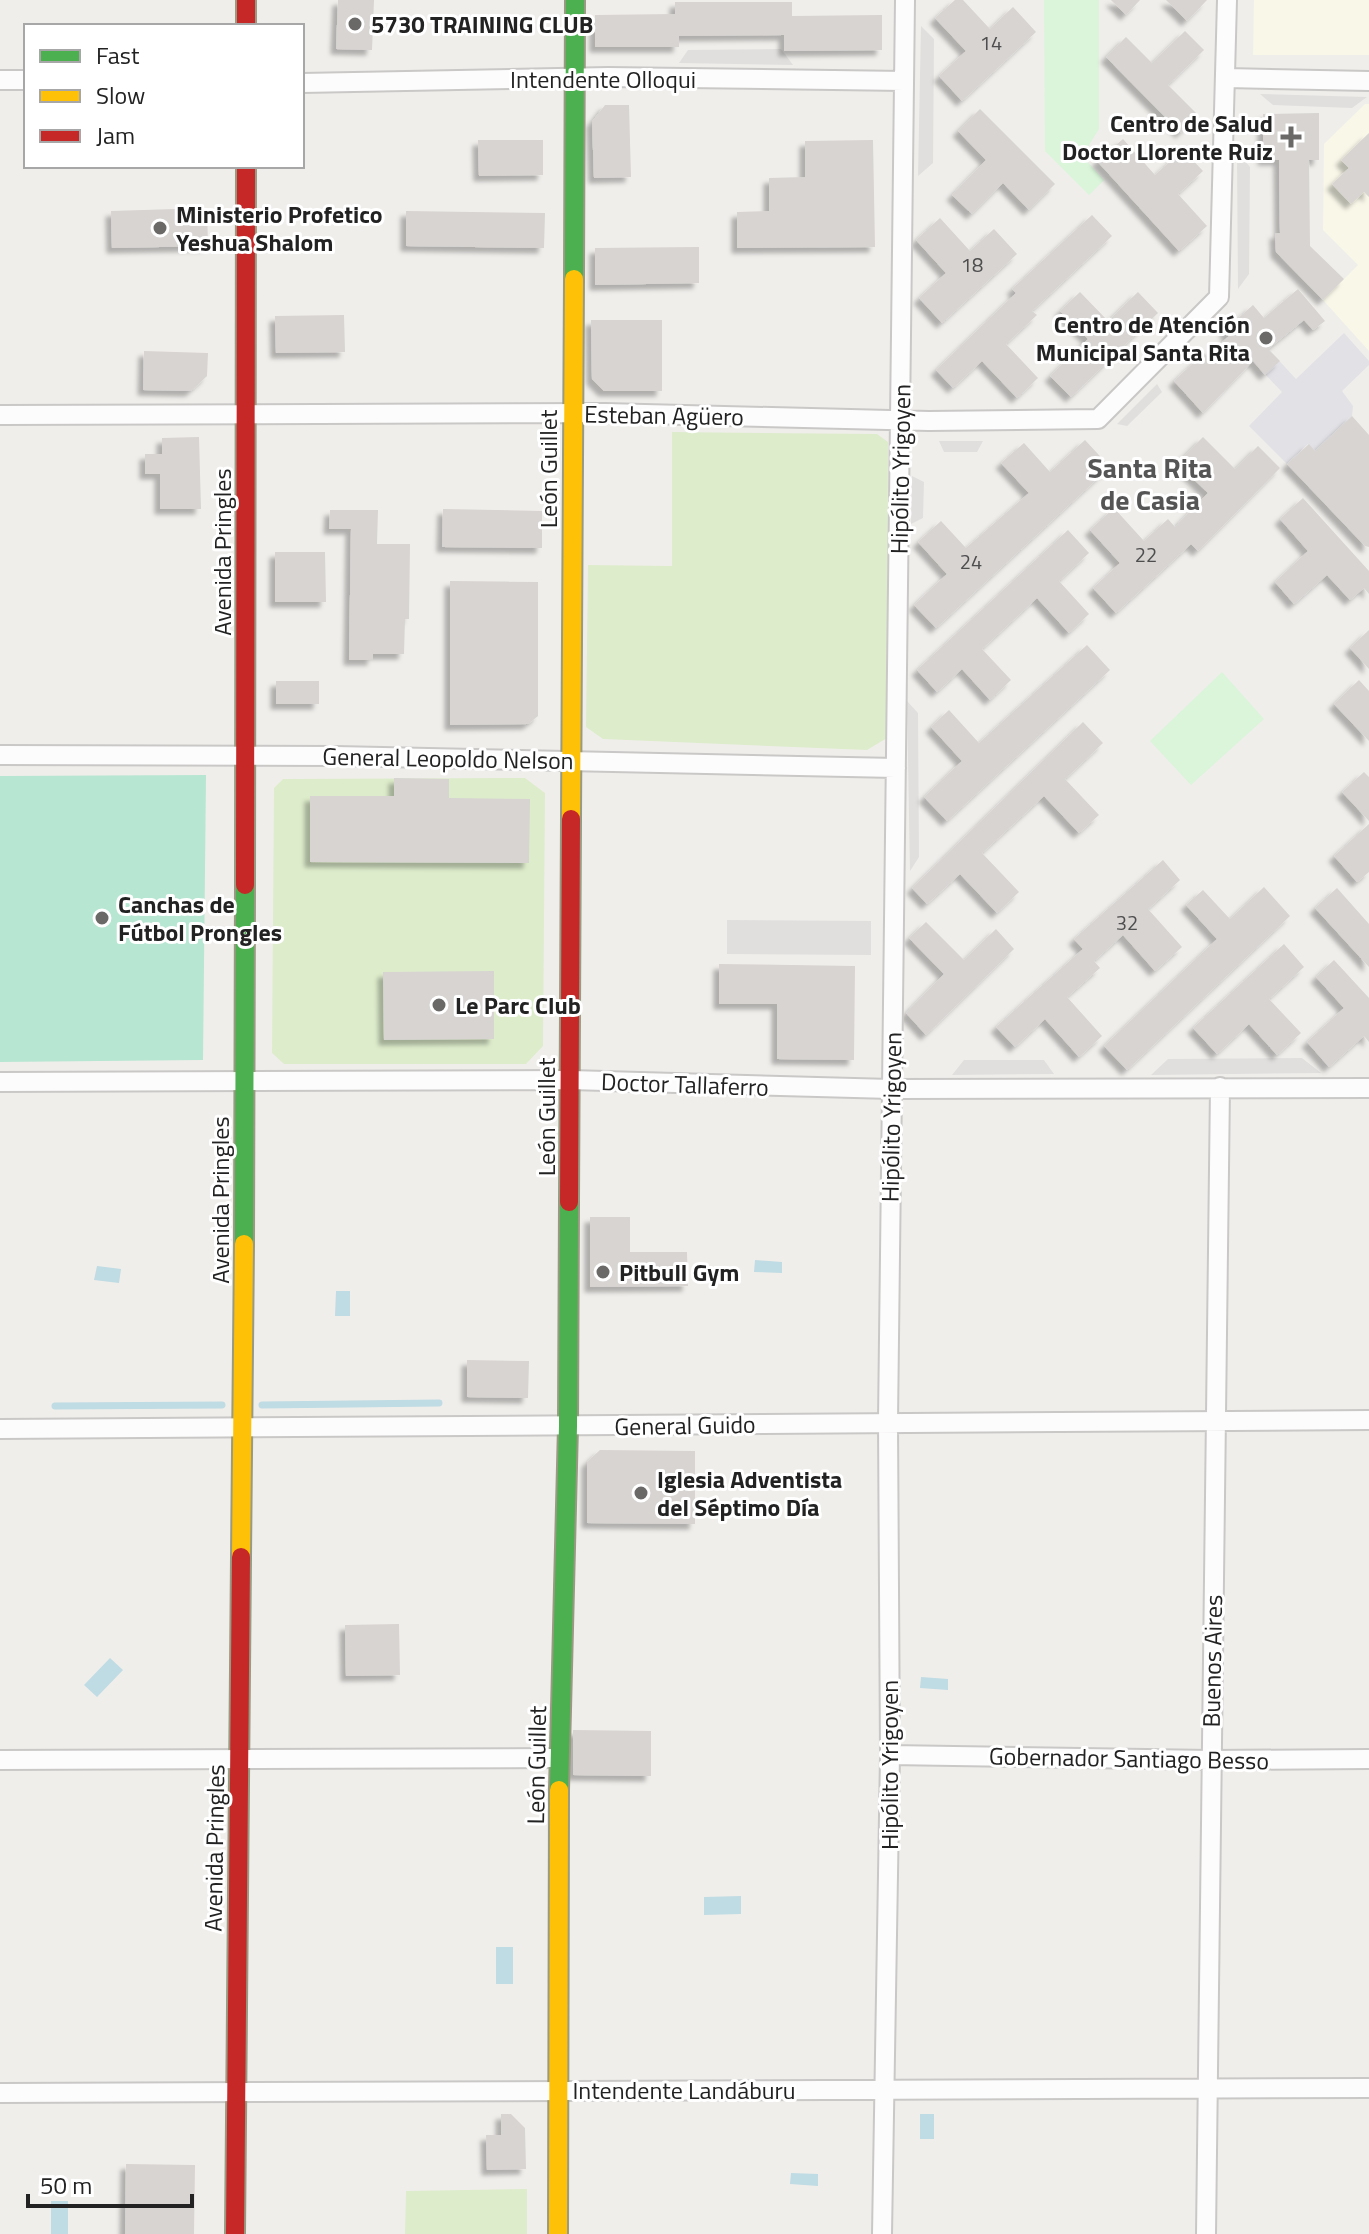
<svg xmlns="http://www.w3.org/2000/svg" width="1369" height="2234" viewBox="0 0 1369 2234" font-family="'Titillium Web',sans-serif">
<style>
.education{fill:#f8f7e8}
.grass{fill:#ddeccb}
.park{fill:#daf5da}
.pitch{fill:#b7e6d2}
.parking{fill:#e0dfde}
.plaza{fill:#e2e1e5}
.water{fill:#bfdbe3}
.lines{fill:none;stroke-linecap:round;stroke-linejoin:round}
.stream{stroke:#bfdbe3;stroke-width:7}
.building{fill:#d7d4d2;filter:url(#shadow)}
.street-casing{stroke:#c9c8c7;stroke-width:22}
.fast-casing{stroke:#999a82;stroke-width:22}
.slow-casing{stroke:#999a82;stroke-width:22}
.jam-casing{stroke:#999a82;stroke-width:22}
.street{stroke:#fdfcfc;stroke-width:18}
.fast{stroke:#4caf50;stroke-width:18}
.slow{stroke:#ffc107;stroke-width:18}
.jam{stroke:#c62828;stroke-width:18}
.poi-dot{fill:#6a6968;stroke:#fff;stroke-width:3}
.labels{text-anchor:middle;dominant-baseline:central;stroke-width:6;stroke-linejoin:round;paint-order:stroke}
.number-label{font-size:20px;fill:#4f4e4e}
.poi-label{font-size:24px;font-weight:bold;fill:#222;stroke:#fff;text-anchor:start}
.street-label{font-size:24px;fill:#222;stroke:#fff}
.quarter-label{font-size:28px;font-weight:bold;fill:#555;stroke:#fff}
</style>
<defs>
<filter id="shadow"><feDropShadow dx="-5.5" dy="5.5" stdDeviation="2" flood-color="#0004"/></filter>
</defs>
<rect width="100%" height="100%" fill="#f0eeeb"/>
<path class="education" d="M1254,0H1369V55H1253Z
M1365,104H1369V351L1323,300L1358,265L1323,230L1324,144Z"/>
<path class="grass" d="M672,432L877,434L888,442L887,738L867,750L603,739L586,727L588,565L672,566Z
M525,778L545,793L543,1046L526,1064H284L272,1053L274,788L283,779Z
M527,2189V2234H405L406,2191Z"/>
<path class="park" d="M1044,0H1099V129L1082,156L1104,180L1089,195L1045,151Z
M1222,672L1264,719L1191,785L1150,741Z"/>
<path class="pitch" d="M206,775L203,1060L0,1062V776Z"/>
<path class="parking" d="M921,26L934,39L933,163L918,176Z
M781,49L793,65L679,63L688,50Z
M1260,94L1367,97L1352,108L1273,105Z
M1237,152L1250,167L1249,274L1238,289Z
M1157,384L1162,392L1127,426L1117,424Z
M939,441H983L977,452H944Z
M912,476L924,482L923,518L911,524Z
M907,701L918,713L919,857L910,871Z
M727,920L871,921V955L727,954Z
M1302,1058L1321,1073L1151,1075L1168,1059Z
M964,1060H1044L1054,1074L952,1075Z"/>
<path class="plaza" d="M1239,317L1296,379L1344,333L1369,361V365L1342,391L1353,406L1352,416L1315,451L1308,444L1287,464L1249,426L1282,392L1224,331Z"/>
<path class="water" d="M755,1260L782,1262V1273L754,1272Z
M97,1266L121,1269L119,1283L94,1280Z
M336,1291H350V1316H335Z
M110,1658L123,1670L97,1697L84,1685Z
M921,1677L948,1679V1690L920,1688Z
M741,1896V1914L704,1915V1897Z
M496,1947H513V1984H496Z
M920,2114H934V2139H920Z
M791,2173L818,2174V2186L790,2184Z
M51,2201H68V2234H51Z"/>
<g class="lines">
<path class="stream" d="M262,1405L439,1403
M55,1406L222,1405"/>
</g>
<path class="building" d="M338,0H374L372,50L336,49Z
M955,0H963L990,29L1013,7L1036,32L962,101L939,76L966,51L935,18Z
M1111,0H1140L1126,15Z
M1166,0H1207L1187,21Z
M675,2H792V16L882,15V50L784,51V35L679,36V47H595V15L675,14Z
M1185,31L1204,50L1168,85L1198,115L1181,133L1106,57L1126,37L1152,63Z
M605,105H629L631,177L594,178L592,122Z
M980,109L1055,184L1029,210L1003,183L972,214L952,195L986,160L958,131Z
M1319,113V160H1309L1310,246L1344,279L1323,300L1276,252L1275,233H1280L1279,160H1263V114Z
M1369,133V197L1364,192L1351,204L1332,184L1349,168L1341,160Z
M1123,139L1155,175L1183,150L1203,171L1178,194L1207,226L1179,251L1097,161Z
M478,140H543V175L479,176Z
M873,140L875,247L737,248V212L769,211V178L805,177V141Z
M207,208L208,246L112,248L111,211Z
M406,211L545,213L544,248L406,246Z
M1092,215L1112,236L1032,311L1037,315L1006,344L1038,378L1017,398L982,361L953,388L936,370L1016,293L1012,289Z
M940,218L970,251L994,229L1017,254L942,323L919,298L946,273L916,240Z
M699,247V283L595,285V248Z
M1298,289L1325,321L1313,330L1304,320L1268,349L1280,361L1265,375L1253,361L1203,413L1174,381L1204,353L1207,356L1229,336L1224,331L1253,305L1264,318Z
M1080,292L1108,321L1138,292L1158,313L1071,397L1050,376L1088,339L1060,311Z
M344,315L345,352L276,353L275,316Z
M591,320H662V391H604L592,379Z
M144,351L208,353L207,376L191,391L143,390Z
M1352,416L1369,435V547L1365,546L1287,464L1309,444L1315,451Z
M199,437L201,509H160V474H145V454H162V438Z
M1203,437L1235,469L1258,446L1280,468L1198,551L1191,544L1116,613L1093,588L1120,563L1090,530L1114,508L1144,541L1168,519L1175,527L1208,493L1177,463Z
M1085,440L1110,467L936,628L914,605L947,574L918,542L941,521L966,548L1029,493L1001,463L1024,443L1050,472Z
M1303,498L1369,571V594L1364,588L1350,600L1327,575L1294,604L1275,582L1308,551L1280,519Z
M443,509L542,511V548L442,547Z
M330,510H378L377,544H410L409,619H405L404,654H373V660H349L351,529H329Z
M1068,530L1089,553L1059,581L1089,614L1069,633L1037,598L982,649L1011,680L990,700L962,669L937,692L917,670Z
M275,552H325L326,602H275Z
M450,581L538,582V716L528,724L450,725Z
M1369,630V669L1350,648Z
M1087,645L1110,670L947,821L924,797L962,761L931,727L949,710L979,743Z
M1359,680L1369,691V741L1334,704Z
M276,681H319V704H276Z
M1083,722L1103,743L1065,779L1099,815L1079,833L1044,796L982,853L1019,892L997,913L960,874L927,904L912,888Z
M1364,772L1369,777V821L1342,792Z
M394,778L449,779V798L530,799L529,863L310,862V796H394Z
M1369,824V872L1357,882L1334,856Z
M1163,860L1180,880L1148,909L1182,947L1155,971L1123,935L1094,961L1100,968L1067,997L1102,1036L1079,1057L1045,1019L1015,1047L996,1027L1083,949L1074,939Z
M1264,887L1290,916L1127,1070L1104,1046L1217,939L1186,905L1203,890L1230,919Z
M1337,888L1369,924V967L1315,908Z
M926,922L964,960L996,929L1014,949L926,1035L906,1013L944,974L909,938Z
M1284,944L1304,967L1269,999L1301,1033L1277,1055L1249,1024L1217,1054L1193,1028Z
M1334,960L1369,998V1042L1364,1036L1329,1067L1307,1042L1344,1008L1316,977Z
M719,964L855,966L854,1060L777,1059V1004H719Z
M494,971V1039L384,1040L383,972Z
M590,1217H630V1252H687L688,1286L590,1287Z
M467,1360L529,1361L528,1398L467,1397Z
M600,1450L695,1451V1524L587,1523V1462Z
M399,1624L400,1675L346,1676L345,1625Z
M573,1730L651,1731V1776L573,1775Z
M501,2114H511L525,2128L526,2169L487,2170L486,2135H501Z
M126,2164L195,2165L194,2234H125Z"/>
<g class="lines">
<g class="street-casing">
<path id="street" d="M1226,78L1369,81
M0,80H26
M302,83L608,77L904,81
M0,415L605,413L929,421L1098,419L1219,297L1227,0
M0,755L336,756L896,768
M0,1082L570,1080L891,1089L1369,1088
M0,1429L1369,1420
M890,1755L1211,1760L1369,1759
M0,1760L559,1758
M0,2093L1369,2088
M882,2234L890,1755L888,1422L905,0
M1206,2234L1220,1087"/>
</g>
<g class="fast-casing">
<path id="fast" d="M574,279L575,0
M244,1244L245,885
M559,1790L568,1426L569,1202"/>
</g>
<g class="slow-casing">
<path id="slow" d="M571,819L574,279
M241,1557L244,1244
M558,2234L559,1790"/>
</g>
<g class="jam-casing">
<path id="jam" d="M246,0V26
M245,885L246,166
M569,1202L571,819
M235,2234L241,1557"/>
</g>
<use href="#street" class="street"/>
<use href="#fast" class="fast"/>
<use href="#slow" class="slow"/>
<use href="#jam" class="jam"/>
</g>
<g class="poi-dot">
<circle cx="355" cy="24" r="8"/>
<path d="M1287 125h8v8h8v8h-8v8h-8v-8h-8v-8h8z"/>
<circle cx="160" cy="228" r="8"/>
<circle cx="1266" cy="338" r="8"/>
<circle cx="102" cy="918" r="8"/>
<circle cx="439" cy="1005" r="8"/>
<circle cx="603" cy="1272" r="8"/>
<circle cx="641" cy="1493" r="8"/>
</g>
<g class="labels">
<g class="number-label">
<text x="991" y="42">14</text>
<text x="972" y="264">18</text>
<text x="1146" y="554">22</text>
<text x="971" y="561">24</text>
<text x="1127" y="922">32</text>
</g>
<g class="poi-label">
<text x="371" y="24">5730 TRAINING CLUB</text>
<text x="1273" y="123" text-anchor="end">Centro de Salud<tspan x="1273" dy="28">Doctor Llorente Ruiz</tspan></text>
<text x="176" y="214">Ministerio Profetico<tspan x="176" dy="28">Yeshua Shalom</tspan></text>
<text x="1250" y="324" text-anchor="end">Centro de Atención<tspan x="1250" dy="28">Municipal Santa Rita</tspan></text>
<text x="118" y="904">Canchas de<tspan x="118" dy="28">Fútbol Prongles</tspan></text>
<text x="455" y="1005">Le Parc Club</text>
<text x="619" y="1272">Pitbull Gym</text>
<text x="657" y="1479">Iglesia Adventista<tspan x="657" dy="28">del Séptimo Día</tspan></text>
</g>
<g class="street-label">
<text x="603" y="79">Intendente Olloqui</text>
<text transform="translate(664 415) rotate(1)">Esteban Agüero</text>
<text transform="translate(548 469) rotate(-90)">León Guillet</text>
<text transform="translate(900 469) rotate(-89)">Hipólito Yrigoyen</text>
<text transform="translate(222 552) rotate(-90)">Avenida Pringles</text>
<text transform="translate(448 758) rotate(1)">General Leopoldo Nelson</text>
<text transform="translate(685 1084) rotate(2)">Doctor Tallaferro</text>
<text transform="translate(546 1117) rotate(-90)">León Guillet</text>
<text transform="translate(891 1117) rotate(-89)">Hipólito Yrigoyen</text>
<text transform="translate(220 1200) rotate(-90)">Avenida Pringles</text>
<text transform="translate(685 1425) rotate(-1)">General Guido</text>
<text transform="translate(1212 1661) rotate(-89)">Buenos Aires</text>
<text transform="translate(1129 1758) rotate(1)">Gobernador Santiago Besso</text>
<text transform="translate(536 1765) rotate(-89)">León Guillet</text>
<text transform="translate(889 1765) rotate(-90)">Hipólito Yrigoyen</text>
<text transform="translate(214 1848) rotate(-89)">Avenida Pringles</text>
<text x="684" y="2090">Intendente Landáburu</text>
</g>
<g class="quarter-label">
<text x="1150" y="467">Santa Rita<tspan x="1150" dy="32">de Casia</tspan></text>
</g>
</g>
<rect x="24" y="24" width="280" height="144" fill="#ffffff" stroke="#a7a7a7" stroke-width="2"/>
<rect x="40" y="50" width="40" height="12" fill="#4caf50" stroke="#a7a7a7" stroke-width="2"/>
<text x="96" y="64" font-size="24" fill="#222222">Fast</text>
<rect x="40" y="90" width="40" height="12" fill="#ffc107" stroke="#a7a7a7" stroke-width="2"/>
<text x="96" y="104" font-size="24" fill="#222222">Slow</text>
<rect x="40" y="130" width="40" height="12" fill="#c62828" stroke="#a7a7a7" stroke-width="2"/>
<text x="96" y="144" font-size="24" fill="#222222">Jam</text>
<path d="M28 2194v12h164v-12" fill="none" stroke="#222222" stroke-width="4"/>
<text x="40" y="2194" font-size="24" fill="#222222" stroke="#ffffff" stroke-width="6" paint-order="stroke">50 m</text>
</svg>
